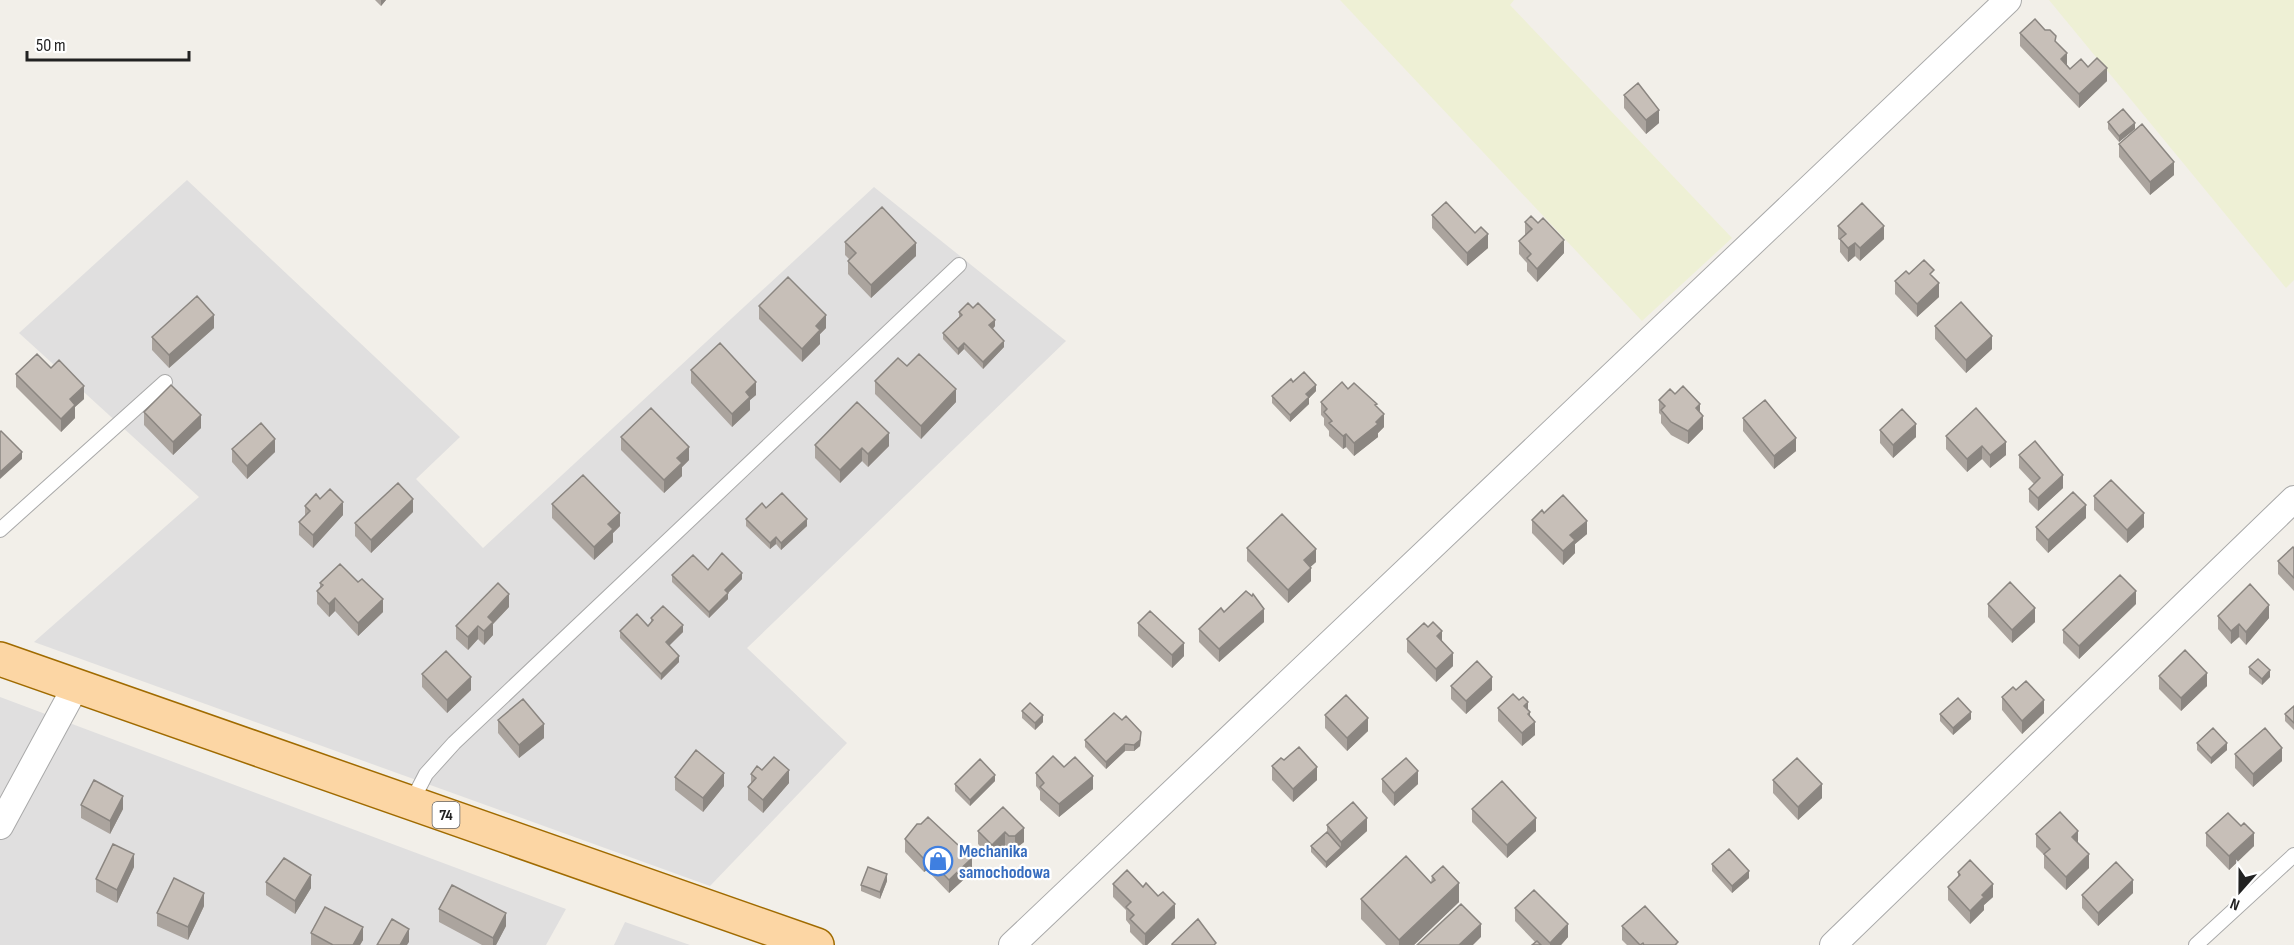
<svg xmlns="http://www.w3.org/2000/svg" width="2294" height="945" viewBox="0 0 2294 945" font-family="'Sofia Sans Condensed',sans-serif">
<style>
.residential{fill:#e0dfdf}
.farmland{fill:#eef0d5}
.lines{fill:none;stroke-linecap:round;stroke-linejoin:round}
.service-casing{stroke:#a9a9a9;stroke-width:16}
.minor-casing{stroke:#a9a9a9;stroke-width:28}
.primary-casing{stroke:#a06b00;stroke-width:36}
.service{stroke:#fff;stroke-width:14}
.minor{stroke:#fff;stroke-width:26}
.primary{stroke:#fcd6a4;stroke-width:33}
.wall{fill:#aba49e}
.shaded-wall{fill:#8b8681}
.building{fill:#c7bfb8;stroke:#8b8681;stroke-width:1.5}
.labels{text-anchor:middle;dominant-baseline:central;stroke-width:4.5;stroke-linejoin:round;paint-order:stroke}
.shield{fill:#fff;stroke:#646464;stroke-width:1.5}
.shield-label{font-size:16px;font-weight:bold;fill:#222}
.shop-label{font-size:18px;font-weight:bold;fill:#366cbe;stroke:#fff;text-anchor:start}
</style>
<rect width="100%" height="100%" fill="#f2efe9"/>
<path class="residential" d="M187,180L460,437L416,479L483,548L874,187L1066,341L747,648L847,743L710,886L34,642L199,497L19,333Z
M0,697L566,909L546,945H0Z
M625,922L690,945H614Z"/>
<path class="farmland" d="M1340,0H1514L1510,5L1732,238L1642,321Z
M2049,0H2294V280L2286,288Z"/>
<g class="lines">
<g class="service-casing">
<path id="service" d="M0,530L165,382
M411,803L426,774L454,743L959,265
M2196,945L2294,855"/>
</g>
<g class="minor-casing">
<path id="minor" d="M0,826L76,686
M1012,945L2008,0
M1833,945L2294,499"/>
</g>
<g class="primary-casing">
<path id="primary" d="M0,659L817,945"/>
</g>
<use href="#service" class="service"/>
<use href="#minor" class="minor"/>
<use href="#primary" class="primary"/>
</g>
<path class="wall" d="M375,0H386L381,6Z
M2020,33L2056,42L2067,65L2070,69L2088,67L2107,81L2079,108L2020,46Z
M1624,95L1659,123L1646,134L1624,108Z
M2108,122L2135,129L2119,142L2108,129Z
M2119,144L2174,175L2150,195L2119,157Z
M1432,215L1488,248L1467,266L1432,228Z
M1525,222L1564,253L1537,282L1527,271V263L1519,254V241L1525,235Z
M1838,226L1884,239L1860,261L1855,256L1848,262L1840,252V240L1838,239Z
M845,242L916,256L871,298L848,274V261L849,259L845,255Z
M1909,274L1934,278L1939,297L1917,317L1895,294V281Z
M759,306L826,328L820,334V344L802,362L759,319Z
M973,308L995,326L993,329L1004,347L983,369L964,349L958,355L943,339V333L959,317V312Z
M1935,326L1992,349L1966,373L1935,339Z
M214,328L169,368L152,350V337Z
M907,366L956,402L921,439L875,394V381Z
M51,368L84,399L75,407V418L61,432L16,387V374Z
M691,370L756,395L750,400V410L732,427L691,383Z
M1293,382L1316,391L1309,398V404L1290,422L1272,403V396Z
M1348,389L1377,408L1384,427L1378,433V437L1354,456L1346,447L1343,449L1329,436V431L1324,425V418L1321,415V402Z
M1675,394L1700,412L1703,429L1688,444L1671,435L1661,423V415L1659,413V400Z
M144,412L201,428L173,455L144,425Z
M1743,418L1796,451L1774,469L1743,431Z
M1880,430L1916,437L1893,458L1880,443Z
M1946,436L2006,442V455L1990,468L1982,459L1967,472L1946,449Z
M621,437L689,460L682,467V476L664,493L621,450Z
M815,445L889,446L868,467L862,461L840,483L815,458Z
M232,449L275,452L247,479L232,462Z
M2019,455L2063,488L2038,511L2029,502V489L2034,484L2019,468Z
M2094,496L2144,527L2127,543L2094,510Z
M320,499L343,515L313,548L299,535V522L305,516V506Z
M552,504L620,526L613,533V542L594,560L552,518Z
M766,508L807,526L781,550L776,544L770,549L746,526V519Z
M413,512L371,553L355,536V523Z
M1544,513L1587,534L1575,544V553L1563,565L1532,533V520Z
M2086,518L2048,553L2036,540V527Z
M1247,548L1316,562L1310,567L1311,581L1288,603L1247,561Z
M2294,549V591L2278,574V561Z
M708,570L742,579L728,593V599L709,618L672,582V575Z
M320,583L383,612L358,636L335,611L329,617L317,604V591L320,588Z
M1988,604L2035,622L2012,643L1988,617Z
M2136,604L2079,659L2063,643V630Z
M509,607L493,624V635L484,645L478,639L468,650L456,639V626Z
M1224,612L1264,622L1219,662L1199,642V629Z
M2218,616L2269,618L2246,645L2239,637L2231,644L2218,629Z
M651,618L683,632L669,645L679,662L661,680L620,638V631L648,626L651,622Z
M1138,623L1184,656L1172,668L1138,636Z
M1407,639L1442,641L1453,666L1436,682L1407,652Z
M2249,667L2270,677L2262,685L2249,674Z
M422,674L471,690L447,713L422,687Z
M2159,676L2207,686L2181,711L2159,689Z
M1451,686L1492,690L1466,714L1451,699Z
M2016,690L2044,713L2022,734L2002,710V697Z
M2294,706V730L2285,721V714Z
M1498,708L1528,710L1535,735L1522,746L1498,721Z
M1022,711L1043,722L1035,730L1022,718Z
M1940,714L1971,719L1953,735L1940,721Z
M1325,715L1368,731L1347,751L1325,728Z
M498,720L544,738L519,758L498,733Z
M1141,739L1140,746L1134,751H1125L1106,769L1085,747V740Z
M2197,743L2227,750L2211,764L2197,750Z
M2235,754L2282,761L2253,787L2235,768Z
M1284,760L1317,780L1293,802L1272,780V766Z
M1064,767L1093,789L1059,817L1040,800V791L1036,786V773Z
M762,770L789,783L763,813L748,800V787L751,784V774Z
M675,777L724,786L703,812L675,790Z
M1382,779L1418,784L1394,806L1382,792Z
M1773,780L1822,798L1798,820L1773,793Z
M995,781L970,806L955,791V784Z
M81,805L123,809L110,834L81,818Z
M1003,807L1024,842L1015,849H1009L1005,845L992,858L978,844V831Z
M1472,809L1536,831L1507,858L1472,822Z
M1327,825L1367,831L1326,868L1311,852V846L1327,832Z
M2206,833L2254,846L2229,870L2206,846Z
M2036,834L2078,843L2089,868L2066,890L2044,868V855L2036,847Z
M905,839L972,872L949,893L927,870L924,872L905,852Z
M1712,864L1749,878L1732,893L1712,871Z
M134,867L117,903L96,892V879Z
M1958,872L1993,897L1984,905V910L1970,924L1948,900V887L1958,877Z
M1432,876L1459,902L1414,945H1386L1361,919V899L1431,883Z
M887,881L880,899L861,891V885Z
M266,882L311,888L295,914L266,895Z
M1113,884L1143,887L1175,918L1147,945H1143L1130,932V925L1126,920V910L1113,897Z
M2133,893L2098,926L2082,908V895Z
M204,906L188,940L157,926V913Z
M1515,908L1568,937L1561,945H1532L1535,942L1515,921Z
M439,909L506,926L496,945H482L439,922Z
M1622,926L1678,945H1627L1622,940Z
M311,933L363,940L360,945H311Z"/>
<path class="shaded-wall" d="M381,0H386L381,6Z
M2067,53V67L2061,59Z
M2107,68V81L2079,108V94Z
M1659,110V123L1646,134V120Z
M2135,123V129L2119,142V136Z
M2174,162V175L2150,195V182Z
M1884,226V239L1860,261V248Z
M1488,234V248L1467,266V253Z
M1564,240V253L1537,282V269Z
M916,243V256L871,298V285Z
M1855,243V256L1848,262V248Z
M1939,283V297L1917,317V304Z
M214,315V328L169,368V355Z
M826,315V328L820,334V344L802,362V349L816,326Z
M995,320V326L989,332V325Z
M1992,336V349L1966,373V360Z
M1004,341V347L983,369V362Z
M964,343V349L958,355V349Z
M756,382V395L750,400V410L732,427V414L746,392Z
M1316,385V391L1309,398V404L1290,422V415L1306,394Z
M84,386V399L75,407V418L61,432V419L70,399Z
M956,389V402L921,439V426Z
M1700,404V417L1696,408Z
M1384,414V427L1378,433V437L1354,456V443Z
M201,415V428L173,455V442Z
M1703,416V429L1688,444V431Z
M1916,424V437L1893,458V445Z
M889,433V446L868,467V454Z
M1346,434V447L1343,449V436Z
M1796,438V451L1774,469V456Z
M275,439V452L247,479V466Z
M2006,442V455L1990,468V455Z
M1982,446V459L1967,472V459Z
M689,447V460L682,467V476L664,493V480L677,458Z
M862,448V461L840,483V470Z
M22,452V459L0,479V472Z
M2063,475V488L2038,511V498Z
M413,499V512L371,553V540Z
M343,502V515L313,548V535Z
M2086,505V518L2048,553V540Z
M620,513V526L613,533V542L594,560V547L608,524Z
M2144,513V527L2127,543V530Z
M807,519V526L781,550V543Z
M1587,521V534L1575,544V553L1563,565V551L1570,535Z
M776,537V544L770,549V543Z
M1316,549V562L1304,573V560Z
M1311,568V581L1288,603V590Z
M742,573V579L728,593V599L709,618V612L725,590Z
M2136,591V604L2079,659V646Z
M509,594V607L493,624V635L484,645V631L488,617Z
M335,598V611L329,617V604Z
M383,599V612L358,636V623Z
M2269,605V618L2246,645V632Z
M2035,608V622L2012,643V630Z
M1264,609V622L1219,662V649Z
M2239,624V637L2231,644V631Z
M683,625V632L666,649V642Z
M478,626V639L468,650V637Z
M1442,631V644L1437,636Z
M1184,643V656L1172,668V655Z
M1453,653V666L1436,682V669Z
M679,656V662L661,680V674Z
M2270,670V677L2262,685V679Z
M2207,673V686L2181,711V698Z
M471,677V690L447,713V700Z
M1492,677V690L1466,714V701Z
M2044,700V713L2022,734V721Z
M1528,702V714L1530,712V725L1524,706Z
M1971,712V719L1953,735V728Z
M1043,715V722L1035,730V723Z
M1368,718V731L1347,751V738Z
M1535,722V735L1522,746V733Z
M544,724V738L519,758V745Z
M1141,732L1140,746L1134,751V745Z
M2227,743V750L2211,764V758Z
M1125,744V751L1106,769V762Z
M2282,748V761L2253,787V774Z
M1317,767V780L1293,802V789Z
M789,770V783L763,813V800Z
M1418,771V784L1394,806V793Z
M724,773V786L703,812V798Z
M995,775V781L970,806V800Z
M1093,776V789L1059,817V804Z
M1822,784V798L1798,820V807Z
M123,796V809L110,834V821Z
M1367,818V831L1326,868V862L1341,848V842Z
M1536,818V831L1507,858V845Z
M1024,828V842L1015,849V836Z
M2078,831V844L2072,837Z
M1005,832V845L992,858V845Z
M2254,833V846L2229,870V856Z
M134,854V867L117,903V890Z
M2089,854V868L2066,890V877Z
M927,857V870L924,872V859Z
M972,858V872L949,893V880Z
M1749,871V878L1732,893V886Z
M887,874V881L880,899V892Z
M311,875V888L295,914V901Z
M2133,880V893L2098,926V913Z
M1459,883V902L1414,945H1399V940Z
M1993,884V897L1984,905V910L1970,924V911L1982,895Z
M204,893V906L188,940V927Z
M1175,904V918L1147,945H1145V934Z
M506,913V926L496,945H493V938Z
M1481,924V937L1473,945H1459Z
M1568,924V937L1561,945H1550V943Z
M363,927V940L360,945H353Z
M409,929V942L407,945H400Z"/>
<path class="building" d="M2035,19L2045,30H2050L2056,36L2055,41L2067,53L2061,59L2070,69L2081,59L2088,67L2097,58L2107,68L2079,94L2020,33Z
M1638,83L1659,110L1646,120L1624,95Z
M2123,109L2135,123L2119,136L2108,122Z
M2142,124L2174,162L2150,182L2119,144Z
M1446,202L1475,233L1481,227L1488,234L1467,253L1432,215Z
M1862,203L1884,226L1860,248L1855,243L1848,248L1840,239L1846,234L1838,226Z
M882,207L916,243L871,285L848,261L856,253L845,242Z
M1531,216L1538,223L1543,218L1564,240L1537,269L1527,258L1531,254L1519,241L1532,229L1525,222Z
M1924,260L1934,270L1930,274L1939,283L1917,304L1895,281L1906,271L1909,274Z
M788,277L826,315L816,326L820,330L802,349L759,306Z
M197,296L214,315L169,355L152,337Z
M1961,302L1992,336L1966,360L1935,326Z
M968,303L973,308L978,303L995,320L989,325L1004,341L983,362L964,343L958,349L943,333L962,315L959,312Z
M720,343L756,382L746,392L750,397L732,414L691,370Z
M37,354L51,368L59,360L84,386L70,399L75,405L61,419L16,374Z
M919,354L956,389L921,426L875,381L898,358L907,366Z
M1304,372L1316,385L1306,394L1309,397L1290,415L1272,396L1291,379L1293,382Z
M1342,382L1348,389L1354,383L1377,404L1375,405L1384,414L1376,422L1378,424L1354,443L1346,434L1343,436L1329,423L1332,421L1324,412L1327,409L1321,402Z
M171,385L201,415L173,442L144,412Z
M1683,386L1700,404L1696,408L1703,416L1688,431L1671,422L1661,410L1665,406L1659,400L1670,389L1675,394Z
M1765,400L1796,438L1774,456L1743,418Z
M857,402L889,433L868,454L862,448L840,470L815,445Z
M651,408L689,447L677,458L682,463L664,480L621,437Z
M1976,408L2006,442L1990,455L1982,446L1967,459L1946,436Z
M1902,409L1916,424L1893,445L1880,430Z
M261,423L275,439L247,466L232,449Z
M1,431L22,452L0,472V432Z
M2035,441L2063,475L2038,498L2029,489L2040,478L2019,455Z
M583,475L620,513L608,524L613,529L594,547L552,504Z
M2111,480L2144,513L2127,530L2094,496Z
M398,483L413,499L371,540L355,523Z
M330,489L343,502L313,535L299,522L310,511L305,506L316,494L320,499Z
M2073,492L2086,505L2048,540L2036,527Z
M782,493L807,519L781,543L776,537L770,543L746,519L762,503L766,508Z
M1563,495L1587,521L1570,535L1575,540L1563,551L1532,520L1542,510L1544,513Z
M1282,514L1316,549L1304,560L1311,568L1288,590L1247,548Z
M2293,547L2294,549V578L2278,561Z
M722,553L742,573L725,590L728,593L709,612L672,575L693,555L708,570Z
M340,564L358,582L362,579L383,599L358,623L335,598L329,604L317,591L323,585L320,583Z
M2120,575L2136,591L2079,646L2063,630Z
M2010,582L2035,608L2012,630L1988,604Z
M498,583L509,594L488,617L493,622L484,631L478,626L468,637L456,626Z
M2250,584L2269,605L2246,632L2239,624L2231,631L2218,616Z
M1246,591L1252,596L1253,594L1264,609L1219,649L1199,629L1221,608L1224,612Z
M663,606L683,625L666,642L679,656L661,674L620,631L637,614L648,626L653,620L651,618Z
M1150,611L1184,643L1172,655L1138,623Z
M1433,622L1442,631L1437,636L1453,653L1436,669L1407,639L1424,623L1428,627Z
M2185,650L2207,673L2181,698L2159,676Z
M446,651L471,677L447,700L422,674Z
M2258,659L2270,670L2262,679L2249,667Z
M1477,661L1492,677L1466,701L1451,686Z
M2026,681L2044,700L2022,721L2002,697L2013,687L2016,690Z
M1513,694L1519,700L1523,697L1528,702L1524,706L1530,712L1528,714L1535,722L1522,733L1498,708Z
M1346,695L1368,718L1347,738L1325,715Z
M1958,698L1971,712L1953,728L1940,714Z
M523,699L544,724L519,745L498,720Z
M1030,703L1043,715L1035,723L1022,711Z
M2294,706V723L2285,714Z
M1114,713L1122,720L1126,716L1141,732L1140,740L1134,745L1125,744L1106,762L1085,740Z
M2213,728L2227,743L2211,758L2197,743Z
M2265,728L2282,748L2253,774L2235,754Z
M1299,747L1317,767L1293,789L1272,766L1281,758L1284,760Z
M696,750L724,773L703,798L675,777Z
M1053,756L1064,767L1075,757L1093,776L1059,804L1040,787L1044,783L1036,773Z
M774,757L789,770L763,800L748,787L756,778L751,774L757,766L762,770Z
M1406,758L1418,771L1394,793L1382,779Z
M1797,758L1822,784L1798,807L1773,780Z
M980,759L995,775L970,800L955,784Z
M94,780L123,796L110,821L81,805Z
M1502,781L1536,818L1507,845L1472,809Z
M1353,802L1367,818L1341,842L1327,825Z
M1003,807L1024,828L1015,836H1009L1005,832L992,845L978,831Z
M2060,812L2078,831L2072,837L2089,854L2066,877L2044,854L2050,849L2036,834Z
M2228,813L2241,826L2244,823L2254,833L2229,856L2206,833Z
M928,817L972,858L949,880L927,857L924,859L905,839L917,824H921Z
M1327,832L1341,848L1326,862L1311,846Z
M113,844L134,854L117,890L96,879Z
M1729,849L1749,871L1732,886L1712,864Z
M1406,856L1431,883L1435,880L1432,876L1443,866L1459,883L1399,940L1361,899Z
M284,858L311,875L295,901L266,882Z
M1970,860L1993,884L1982,895L1984,897L1970,911L1948,887L1960,875L1958,872Z
M2116,862L2133,880L2098,913L2082,895Z
M868,867L887,874L880,892L861,885Z
M1127,870L1143,887L1146,883L1158,896L1163,892L1175,904L1145,934L1130,919L1134,915L1126,907L1131,902L1113,884Z
M174,878L204,893L188,927L157,913Z
M452,885L506,913L493,938L439,909Z
M1534,890L1568,924L1550,943L1515,908Z
M1461,904L1481,924L1459,945H1417Z
M1645,906L1678,942L1675,945H1644L1643,943L1640,945L1622,926Z
M325,907L363,927L353,945H333L311,933Z
M392,919L409,929L400,945H377Z
M1198,919L1216,943L1214,945H1172V944Z
M1537,941L1541,945H1532Z"/>
<defs>
<g id="shop-ring" transform="scale(1.5)"><circle r="9.5" fill="#fff" stroke="#3f7fe0" stroke-width="1.5"/><path d="M-5-2.5h2.3a2.7 3.5 0 0 1 5.4 0H5L5.5 6h-11ZM-1.5-2.5h3a1.5 2.3 0 0 0-3 0Z" fill="#3f7fe0"/></g>
</defs>
<g fill-rule="evenodd">
<use href="#shop-ring" x="938" y="861"/>
</g>
<g class="labels">
<rect class="shield" x="432.5" y="802" width="27" height="26" rx="4.5"/>
<g class="shield-label">
<text x="446" y="815">74</text>
</g>
<g class="shop-label">
<text x="959" y="851">Mechanika<tspan x="959" dy="21">samochodowa</tspan></text>
</g>
</g>
<g transform="translate(2240 891) rotate(201)" stroke="#ffffff" stroke-width="4.5" paint-order="stroke">
<path d="M0-4.5L10 22L0 15L-10 22Z" fill="#222222"/>
<text y="-9" font-size="16" font-weight="bold" text-anchor="middle" fill="#222222">N</text>
</g>
<path d="M27 51v9h162v-9" fill="none" stroke="#222222" stroke-width="3"/>
<text x="36" y="51" font-size="18" fill="#222222" stroke="#ffffff" stroke-width="4.5" paint-order="stroke">50 m</text>
</svg>
